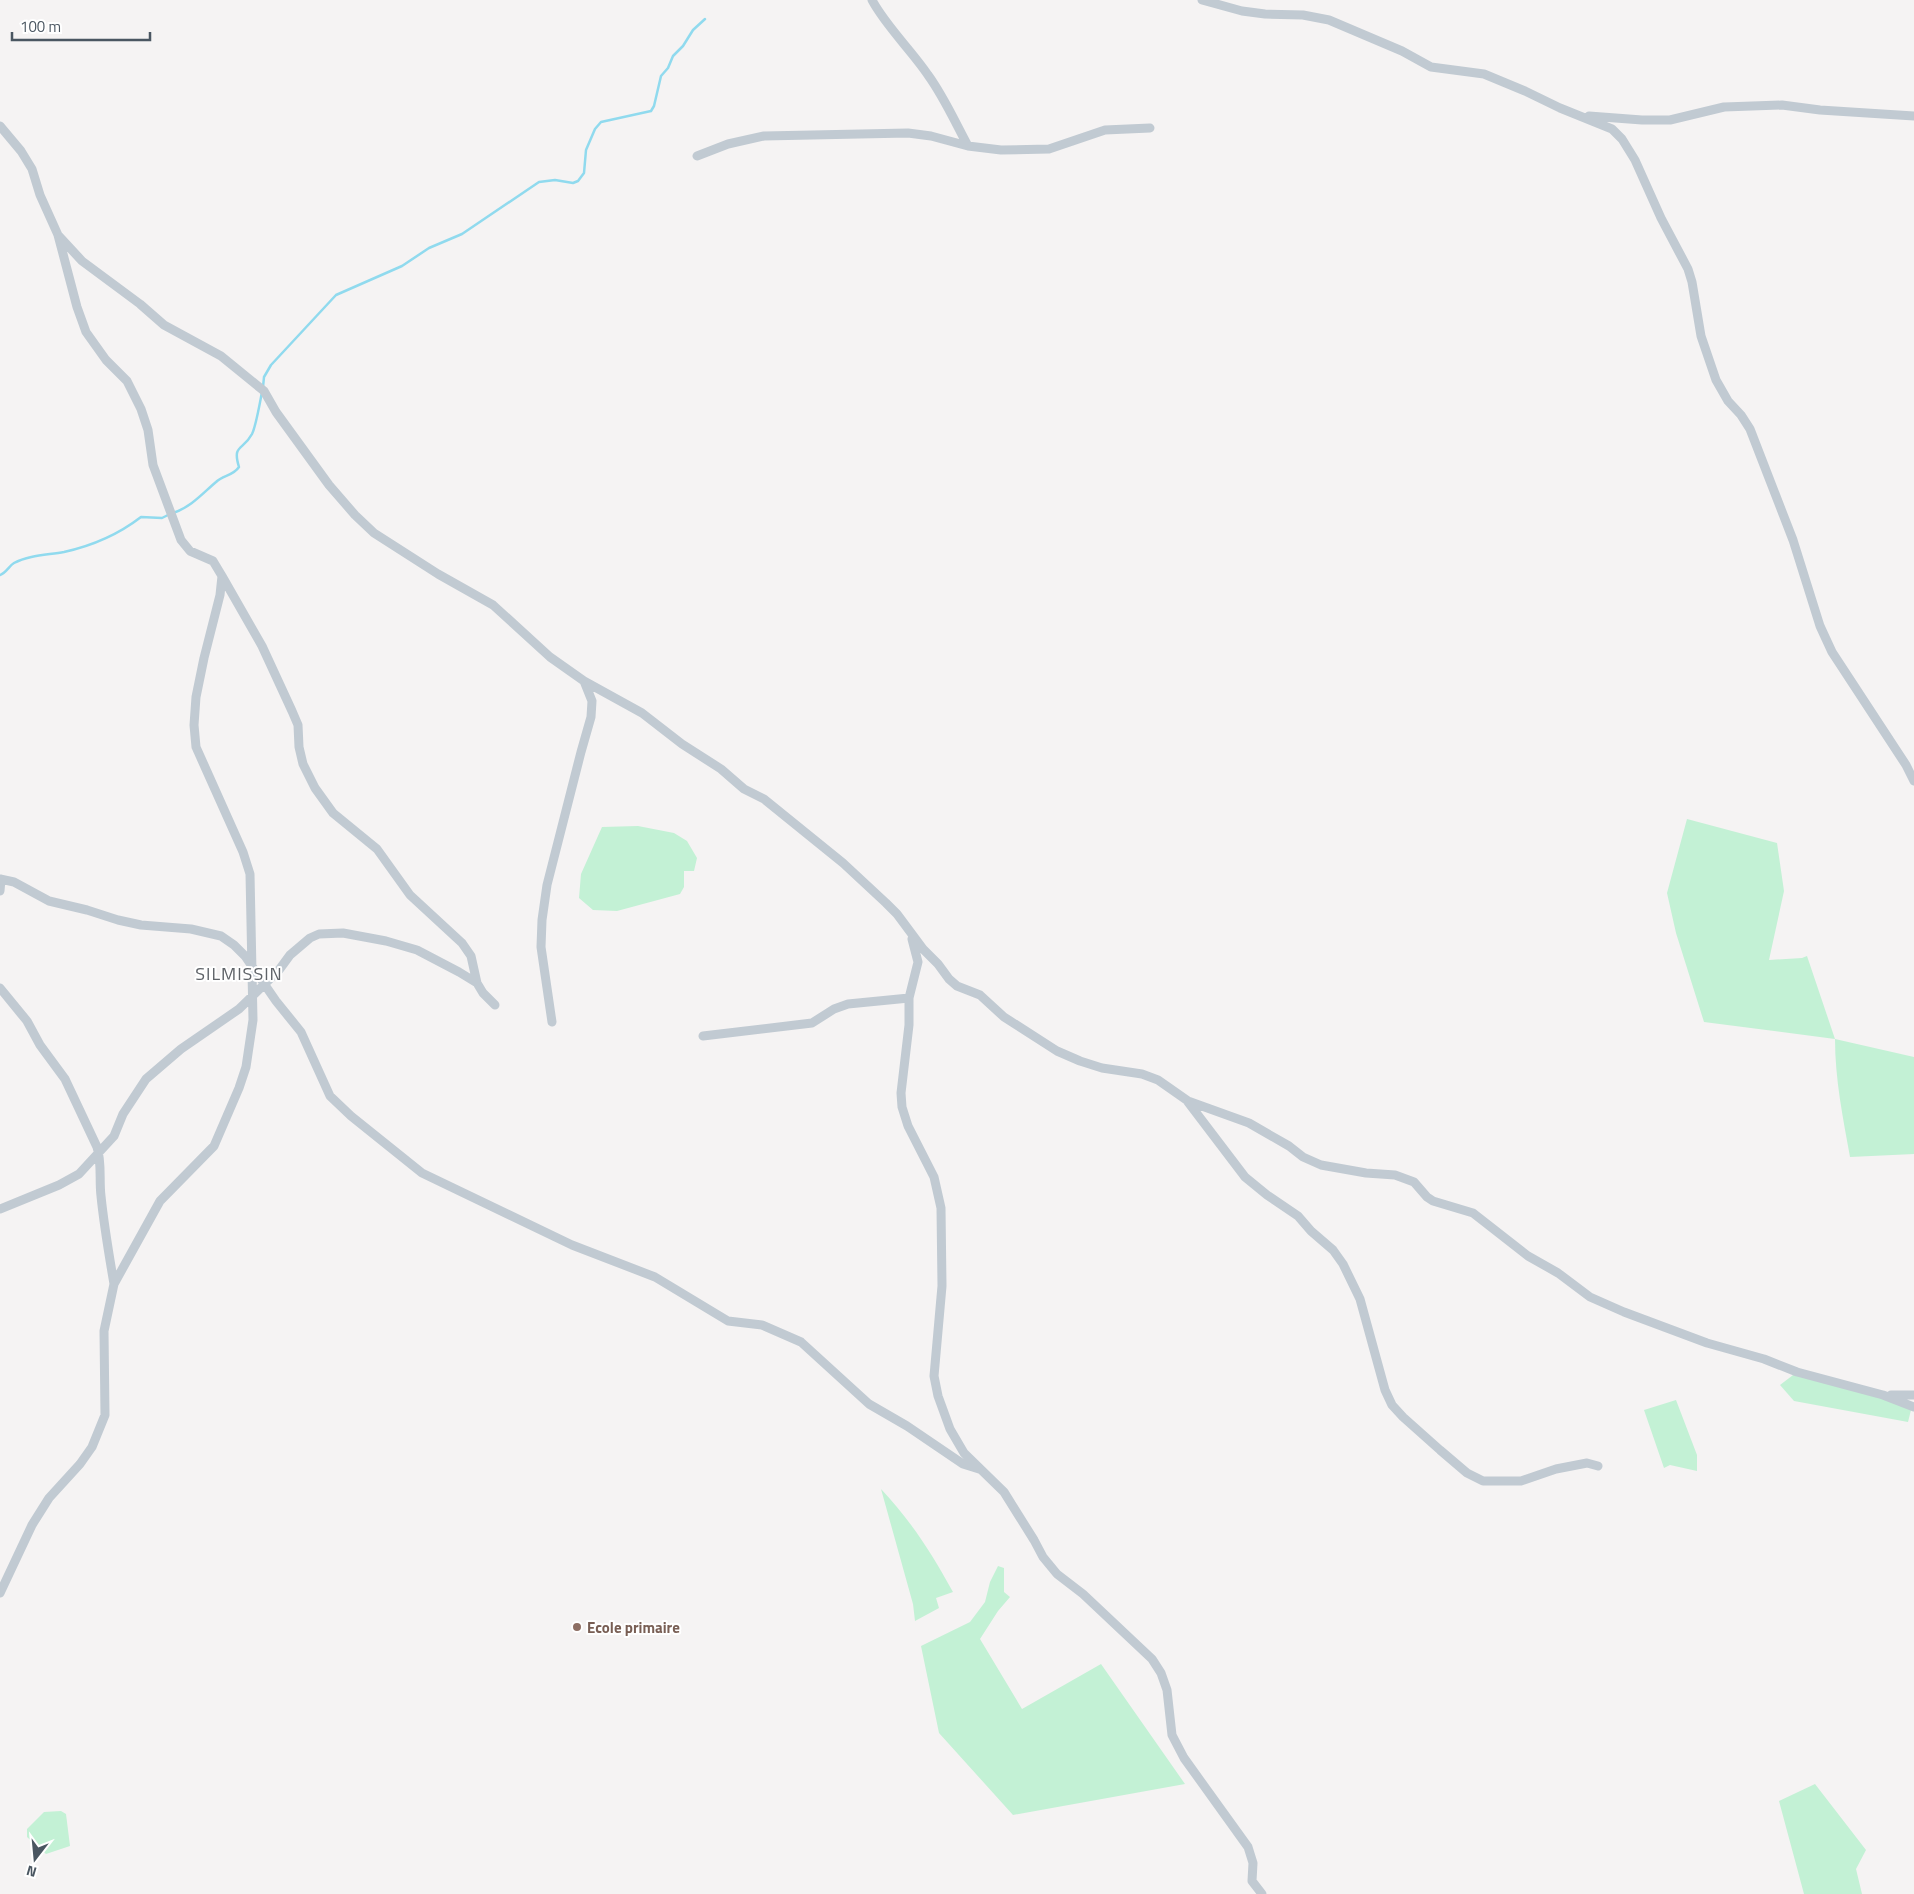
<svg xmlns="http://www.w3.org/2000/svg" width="1914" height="1894" viewBox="0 0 1914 1894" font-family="'Titillium Web',sans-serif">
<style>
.green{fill:#c3f1d5}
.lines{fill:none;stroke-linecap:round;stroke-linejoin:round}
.stream{stroke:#90daee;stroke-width:2.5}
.minor{stroke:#c1cad2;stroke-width:9}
.education-dot{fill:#8d6e63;stroke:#fff;stroke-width:2}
.labels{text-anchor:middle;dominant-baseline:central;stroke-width:4;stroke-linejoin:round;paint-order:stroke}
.education-label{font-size:15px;font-weight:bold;fill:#785e54;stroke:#fff;text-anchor:start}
.quarter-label{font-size:18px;letter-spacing:1px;fill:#5f6368;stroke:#fff}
</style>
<rect width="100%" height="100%" fill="#f5f3f3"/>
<path class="green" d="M1687,819L1777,843L1784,891L1769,960L1802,958L1807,956L1835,1039L1914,1057V1154L1850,1157C1843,1118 1835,1079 1835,1039L1704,1022L1676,933L1667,893Z
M638,826L674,833L687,841L697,858L694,871H684V887L680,894L617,911L593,910L579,898L581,874L602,827Z
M1797,1372L1912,1406L1908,1422L1794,1401L1780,1385Z
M1676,1400L1697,1455V1471L1670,1465L1664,1468L1644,1410Z
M881,1489C912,1522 932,1554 953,1592L936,1598L939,1608L915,1621L913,1604Z
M998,1566L1004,1568V1592L1010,1597L998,1611L980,1639L1022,1709L1101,1664L1185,1784L1013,1815L939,1733L921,1646L970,1622L985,1602L990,1582Z
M1815,1784L1866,1850L1856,1869L1862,1894H1804L1779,1801Z
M61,1811L66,1814L70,1846L46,1854L27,1837V1829L44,1812Z"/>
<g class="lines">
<path class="stream" d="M263,387L264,377L271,365L336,295L402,266L429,248L462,234L539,182L555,180L573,183L578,181L584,173L586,150L595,129L601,122L651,111L654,106L661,76L668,68L673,56L683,46L693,30L705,19
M173,513C191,507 202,494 216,482C223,475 233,476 239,467C232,444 243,451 252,434C256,426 260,402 262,392
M0,575C6,573 9,566 14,563C29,555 48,555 64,552C91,546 119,534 141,517L162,518L168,515"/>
<path class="minor" d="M872,0C885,25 912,51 928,75C944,97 955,122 968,146
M1202,0L1242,11L1265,14L1303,15L1329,20L1402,51L1431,67L1484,74L1525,91L1560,108L1612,129L1622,139L1635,160L1661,218L1688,269L1692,282L1701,336L1716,380L1728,401L1741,415L1750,429L1793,540L1820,626L1832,652L1906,765L1914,781
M1589,116L1642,120H1670L1724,107L1782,105L1820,110L1914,116
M0,126L21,151L32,169L40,195L58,235L82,261L140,304L164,325L221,356L264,391L276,412L329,485L355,515L374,533L438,574L493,605L550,657L584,681L642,713L682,744L721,769L744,789L764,799L843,863L886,903L897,914L923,949L938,964L949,979L957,986L980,995L1004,1017L1057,1051L1080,1061L1102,1068L1142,1074L1158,1080L1188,1101L1249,1123L1289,1146L1303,1157L1321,1165L1366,1173L1395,1175L1414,1182L1427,1197L1433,1201L1473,1213L1528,1256L1558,1273L1590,1297L1624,1312L1707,1343L1764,1359L1797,1372L1883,1395L1914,1407
M697,156L728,144L764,136L908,133L931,136L968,146L1001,150L1049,149L1105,130L1150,128
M222,576L262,646L292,711L298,725L299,747L303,764L315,788L333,813L377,849L410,895L462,943L471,956L477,983L483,993L495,1005
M0,879L14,882L49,901L87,910L118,920L141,925L191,929L221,936L234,945L245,956L276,1001L301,1032L330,1096L351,1116L422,1173L572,1245L655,1277L728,1321L762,1325L801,1342L869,1404L907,1426L963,1464L979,1469
M0,891L1,879
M912,939L918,962L909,998V1025L901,1093L902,1107L908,1126L934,1177L941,1208L942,1286L934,1376L938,1396L950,1429L964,1453L1004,1492L1034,1540L1043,1557L1057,1574L1083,1594L1152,1659L1161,1673L1167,1690L1172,1735L1184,1758L1248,1847L1253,1863L1252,1881L1262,1894
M0,988L27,1021L40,1045L65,1079L97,1147C102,1162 99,1180 101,1196C104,1226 109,1255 114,1284
M552,1022L541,947L542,920L547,885L581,752L591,717L592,701L584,681
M703,1036L812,1023L834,1009L848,1004L909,998
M1188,1102L1245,1177L1267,1195L1298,1216L1311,1231L1333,1250L1343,1264L1360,1299L1385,1390L1392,1405L1403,1417L1440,1450L1467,1473L1483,1481H1521L1556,1469L1587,1463L1598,1466
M0,1209L59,1185L79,1174L114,1136L123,1114L146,1079L181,1049L239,1009L279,970L290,955L310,938L319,934L343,933L386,941L417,950L459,972L477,983
M1891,1395H1914
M0,1593L32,1525L49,1498L80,1464L92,1447L105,1415L104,1331L114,1284L160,1201L214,1146L239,1088L246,1067L253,1020L250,874L243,852L196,747L194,725L196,697L204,658L220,595L222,576L213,561L190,551L181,540L153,465L148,430L141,409L127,381L106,360L86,332L77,307L58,235"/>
</g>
<circle class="education-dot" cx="577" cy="1627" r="5"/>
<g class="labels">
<g class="education-label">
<text x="587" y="1627">Ecole primaire</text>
</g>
<g class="quarter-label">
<text x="239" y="973">SILMISSIN</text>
</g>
</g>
<g transform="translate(35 1859) rotate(196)" stroke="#ffffff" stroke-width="4" paint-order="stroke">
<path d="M0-4L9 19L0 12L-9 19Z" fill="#4a5661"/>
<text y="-8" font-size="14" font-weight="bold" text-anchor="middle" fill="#4a5661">N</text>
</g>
<path d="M12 32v8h138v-8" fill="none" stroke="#4a5661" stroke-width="2.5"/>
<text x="20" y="32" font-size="15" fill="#4a5661" stroke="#ffffff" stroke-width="4" paint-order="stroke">100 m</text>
</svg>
